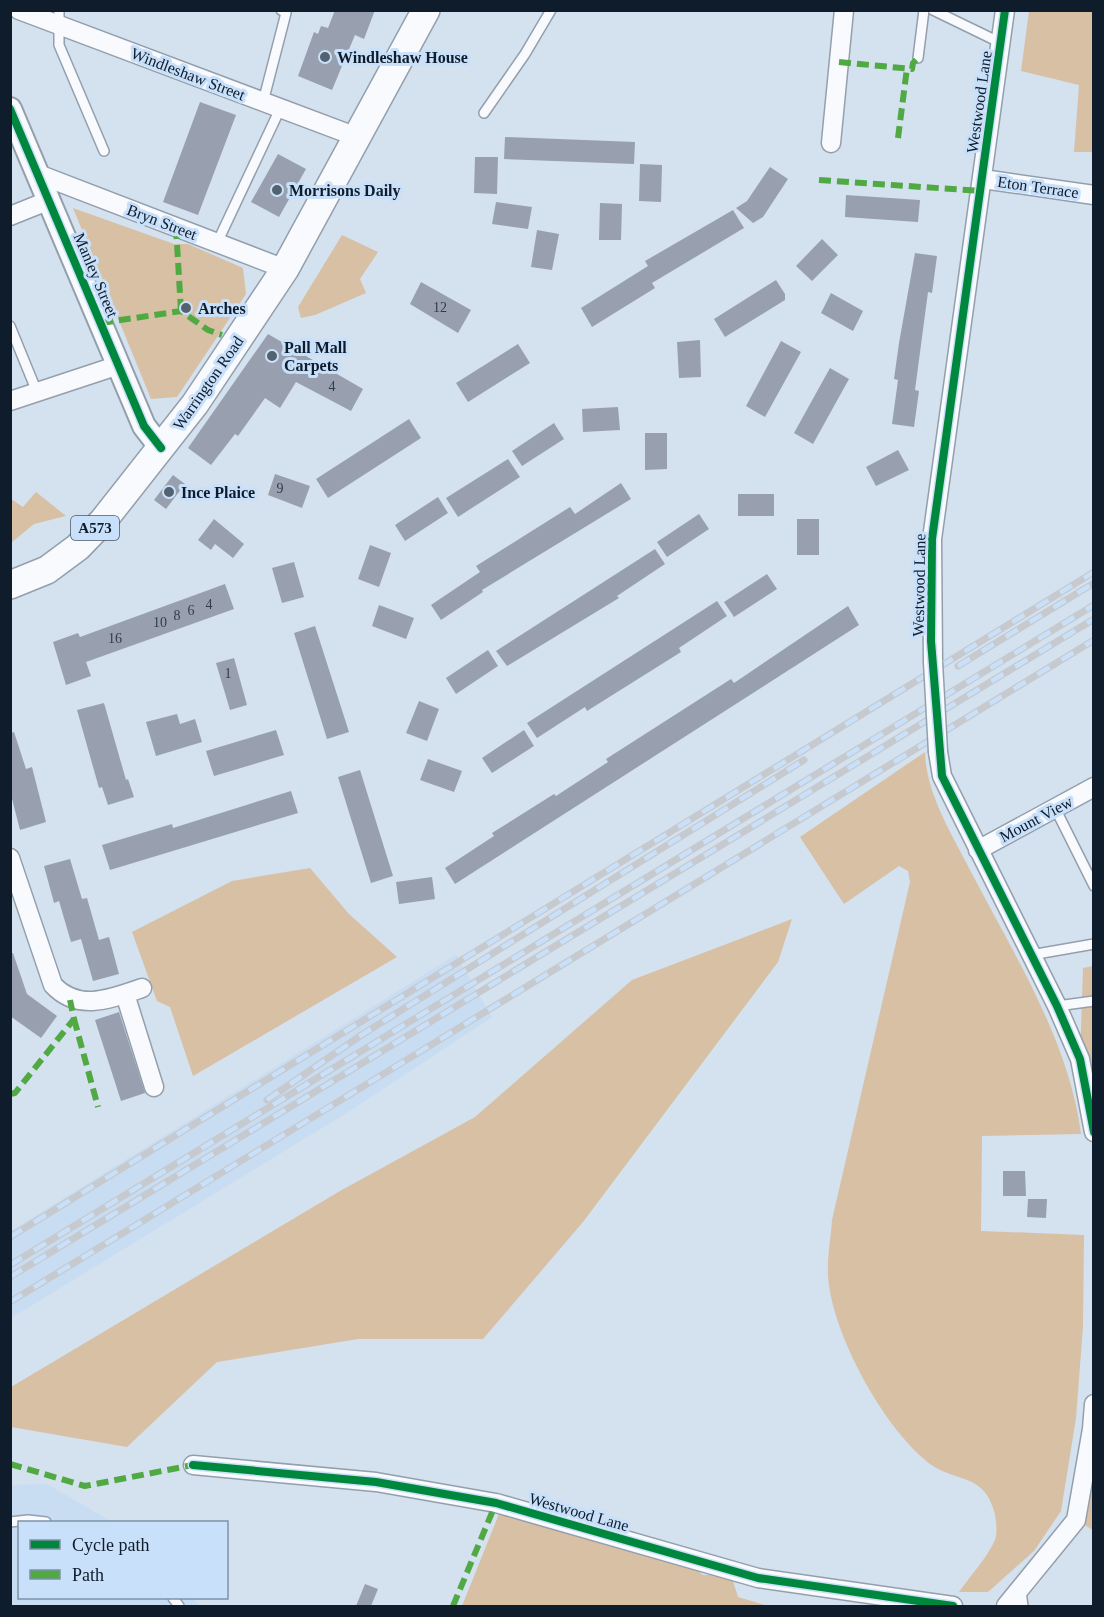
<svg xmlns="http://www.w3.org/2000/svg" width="1104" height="1617" viewBox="0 0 1104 1617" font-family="Georgia,serif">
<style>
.built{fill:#c8dcf2}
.green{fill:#d7c0a3}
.building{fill:#98a0af}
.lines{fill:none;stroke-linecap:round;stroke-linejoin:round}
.service-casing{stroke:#939fac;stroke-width:12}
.minor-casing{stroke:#939fac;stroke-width:21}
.tertiary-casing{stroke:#939fac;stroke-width:26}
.primary-casing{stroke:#939fac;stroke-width:30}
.service{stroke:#f9fafd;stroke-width:9}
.minor{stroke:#f9fafd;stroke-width:18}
.tertiary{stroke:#f9fafd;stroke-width:22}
.primary{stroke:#f9fafd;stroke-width:27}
.rail-casing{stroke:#c6cace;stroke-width:7}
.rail{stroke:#c9e0fa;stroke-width:4.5;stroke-dasharray:14;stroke-linecap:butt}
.minor-bridge-casing{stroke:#939fac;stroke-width:21;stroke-linecap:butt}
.minor-bridge{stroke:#f9fafd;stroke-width:18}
.quiet{stroke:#51a944;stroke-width:6;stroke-dasharray:12 6;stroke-linecap:butt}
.cycleway-casing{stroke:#c9e0fa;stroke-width:11}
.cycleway{stroke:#00873e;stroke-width:8}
.poi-dot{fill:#536170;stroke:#c9e0fa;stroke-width:2}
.labels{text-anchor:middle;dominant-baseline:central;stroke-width:6;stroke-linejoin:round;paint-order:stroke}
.number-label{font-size:14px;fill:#303d4c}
.shield{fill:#c9e0fa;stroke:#465769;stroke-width:1.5}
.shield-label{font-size:15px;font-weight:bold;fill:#0e1c2b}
.poi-label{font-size:16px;font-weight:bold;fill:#0e1c2b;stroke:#c9e0fa;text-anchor:start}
.street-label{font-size:16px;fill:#0e1c2b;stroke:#c9e0fa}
</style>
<rect width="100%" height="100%" fill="#d4e1ef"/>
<path class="built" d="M456,955L492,1017L353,1109L11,1318V1231Z
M47,1484L112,1522H20V1598H193L199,1606H11L10,1485Z"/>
<path class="green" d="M1029,11H1093V152H1074L1079,85L1021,71Z
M73,208L174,244H188L243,268L246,294L177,397L151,399Z
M342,235L378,252L360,279L366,293L315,315L301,318L298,307Z
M36,492L66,516L34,524L11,543V499L23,507Z
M925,752C926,794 952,834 970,870C1013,953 1069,1040 1081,1134L982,1136L981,1231L1084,1235L1083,1326L1076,1418L1061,1511L1034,1551L988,1592H959C970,1576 987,1558 995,1540C998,1533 996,1515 993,1508C983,1475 956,1481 933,1466C886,1433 831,1333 828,1275C827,1257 831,1238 832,1220L910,882L908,871L899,866L844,904L800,837Z
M310,868L349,914L397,957L193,1076L170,1007L157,1001L132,932L232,881Z
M792,919L778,962L583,1222L483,1339H358L217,1362L127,1447L11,1427V1387L340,1191L475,1117L632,980Z
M1093,966V1132L1080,1059L1083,968Z
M1093,1404V1530L1076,1520Z
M504,1512L690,1565L703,1575H731L738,1597L768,1606H462L499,1514Z"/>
<path class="building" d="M335,10H375L364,39L355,35L332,90L298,76L314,32L318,34L321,26L328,28Z
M200,102L236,115L198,215L163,202Z
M505,137L635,142L634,164L504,159Z
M278,154L306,169L279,217L251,202Z
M475,157H498L497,194L474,193Z
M640,164L662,165L661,202L639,201Z
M770,167L788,179L763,217L753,223L736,208L747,201Z
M846,195L920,200L918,222L845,217Z
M496,202L532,207L528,229L492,224Z
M600,203L622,204L621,240H599Z
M733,210L744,228L652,283L655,288L592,327L581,308L648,266L645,261Z
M537,230L559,234L552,270L531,267Z
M822,239L838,255L812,281L796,266Z
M915,253L937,256L932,293L928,292L915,390L919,391L914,427L892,424L898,380L894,379L899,343Z
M776,280L785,294V300L725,337L714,319Z
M421,282L471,310L458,333L410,304Z
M831,293L863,311L853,331L821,313Z
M268,334L363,389L351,411L296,382L280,408L265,398L238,436L235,434L211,465L188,448Z
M700,340L701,377L679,378L677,342Z
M781,341L801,352L765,417L746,406Z
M518,344L530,363L468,402L456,383Z
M830,368L849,379L813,444L794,433Z
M618,407L620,430L583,432L582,409Z
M409,419L421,438L328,498L316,479Z
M554,423L564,439L522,466L512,451Z
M645,433H667V469L645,470Z
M898,450L909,470L876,486L866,467Z
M508,459L520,477L458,517L446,498Z
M275,474L310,486L302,508L268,495Z
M173,475L185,484L166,509L154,500Z
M621,483L631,499L482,590L483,592L441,620L431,605L480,572L476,566L570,507L575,514Z
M738,494H774V516H738Z
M438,497L448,513L405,541L395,525Z
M699,514L709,529L667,557L657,542Z
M214,519L244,544L233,558L215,544L211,550L198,540Z
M797,519H819V555H797Z
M370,545L391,553L379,587L358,579Z
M655,549L665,564L617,596L619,598L507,666L496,651Z
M294,562L304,597L282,603L272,568Z
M767,574L777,589L734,617L724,602Z
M225,584L234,609L86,662L91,676L66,685L53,642L78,633L80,637Z
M717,601L727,616L679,648L681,652L587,711L585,707L537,738L527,723Z
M379,605L414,618L406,639L372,626Z
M848,606L859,625L455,884L445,868L494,836L492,833L554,794L556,796L608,762L606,759L731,679L734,683Z
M315,626L349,732L327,739L294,633Z
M488,650L498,666L456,694L446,678Z
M234,658L247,705L230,710L216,663Z
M419,701L439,709L427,741L406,733Z
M104,703L126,780L128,779L134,797L108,805L102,787L99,788L77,710Z
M177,714L180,724L195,719L202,742L156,756L146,722Z
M276,730L284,755L214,776L206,751Z
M524,730L534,746L492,773L482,758Z
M14,732L26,769L32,767L46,822L20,830L10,791V733Z
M428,759L462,771L454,792L420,780Z
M360,770L393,876L371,883L338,777Z
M291,791L298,813L110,870L102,845L172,824L173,828Z
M70,859L82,899L87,898L99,940L109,937L119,974L93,981L81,939L71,942L59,901L54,903L44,866Z
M432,877L435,899L399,904L396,882Z
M13,953L27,994L57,1016L41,1038L10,1016V954Z
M119,1012L145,1093L121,1101L95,1020Z
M1003,1171H1025L1026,1196H1003Z
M1028,1199H1047L1046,1218L1027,1217Z
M365,1584L378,1589L371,1606H356Z"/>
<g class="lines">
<g class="service-casing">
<path id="service" d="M59,10V45L104,151
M933,10L1001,43
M918,58L924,10
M263,102L286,13L281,10
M484,113L525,54L551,10
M217,243L280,109
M10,326L37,392
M1055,808L1094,886
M1031,955L1094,944
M1057,1006L1094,1001
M10,1522L28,1520L46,1522
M1021,1591L1023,1606
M173,1598L179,1606"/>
</g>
<g class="minor-casing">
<path id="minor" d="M19,10L357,137
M831,143L844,10
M38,174L285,269
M983,179L1094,195
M10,216L50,200
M10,401L119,365
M933,662L932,539L1005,10
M938,752L942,776L1057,1006L1080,1059L1094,1132
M978,850L1094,787
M10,858L53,985C78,1012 110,999 142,988
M125,994L154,1087
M193,1465L376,1482L496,1503L758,1578L953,1606
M1006,1606L1076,1520L1092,1429L1094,1404"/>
</g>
<g class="tertiary-casing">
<path id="tertiary" d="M10,109L144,426L161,448"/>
</g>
<g class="primary-casing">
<path id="primary" d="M10,585L47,570L78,547L103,521L195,404L285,269L426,10"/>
</g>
<use href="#service" class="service"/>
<use href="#minor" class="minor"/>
<use href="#tertiary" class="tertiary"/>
<use href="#primary" class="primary"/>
<g class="rail-casing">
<path id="rail" d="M958,666L1094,583
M267,1100L363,1034L804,760
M10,1237L1094,572
M10,1265L1094,605
M10,1277L1094,619
M10,1302L1094,640"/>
</g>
<use href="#rail" class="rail"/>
<g class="minor-bridge-casing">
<path id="minor-bridge" d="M933,662L938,752"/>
</g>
<use href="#minor-bridge" class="minor-bridge"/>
<path class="quiet" d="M839,62L912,69L913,63L918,58
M898,138L907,68
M819,180L981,191
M176,227L181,311
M101,323L181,311L208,330L222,335
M74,1019L98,1107
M10,1094L15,1093L74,1019L70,1000
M10,1464L85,1486L193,1465
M453,1606L496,1503"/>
<g class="cycleway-casing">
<path id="cycleway" d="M1005,10L932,539L931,641L942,776L1057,1006L1080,1059L1094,1132
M10,109L144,426L161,448
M193,1465L376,1482L496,1503L758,1578L953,1606"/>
</g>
<use href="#cycleway" class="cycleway"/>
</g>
<g class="poi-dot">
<circle cx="325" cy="57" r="6"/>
<circle cx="277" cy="190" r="6"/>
<circle cx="186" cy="308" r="6"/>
<circle cx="272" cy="356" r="6"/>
<circle cx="169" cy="492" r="6"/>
</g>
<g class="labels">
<g class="number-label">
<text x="440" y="307">12</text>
<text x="332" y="386">4</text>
<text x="280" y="488">9</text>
<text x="209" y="604">4</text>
<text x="191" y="610">6</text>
<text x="177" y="615">8</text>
<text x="160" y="622">10</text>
<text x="115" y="638">16</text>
<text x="228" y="673">1</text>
</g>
<rect class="shield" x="71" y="516" width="48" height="24" rx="4.5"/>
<g class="shield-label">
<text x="95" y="528">A573</text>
</g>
<g class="poi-label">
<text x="337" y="57">Windleshaw House</text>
<text x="289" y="190">Morrisons Daily</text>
<text x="198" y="308">Arches</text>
<text x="284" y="347">Pall Mall<tspan x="284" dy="18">Carpets</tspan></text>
<text x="181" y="492">Ince Plaice</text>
</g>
<g class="street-label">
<text transform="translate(188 74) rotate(21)">Windleshaw Street</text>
<text transform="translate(979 102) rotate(-82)">Westwood Lane</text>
<text transform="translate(1038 187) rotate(8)">Eton Terrace</text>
<text transform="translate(162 222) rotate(21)">Bryn Street</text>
<text transform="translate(96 275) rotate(67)">Manley Street</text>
<text transform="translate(208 383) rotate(-55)">Warrington Road</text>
<text transform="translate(919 585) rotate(-89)">Westwood Lane</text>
<text transform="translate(1036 819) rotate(-28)">Mount View</text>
<text transform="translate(579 1512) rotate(16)">Westwood Lane</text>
</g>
</g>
<rect width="1104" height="1617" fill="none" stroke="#0e1c2b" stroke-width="24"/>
<rect x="18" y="1521" width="210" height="78" fill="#c9e0fa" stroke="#7e92a7" stroke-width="1.5"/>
<rect x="30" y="1540" width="30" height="9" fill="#00873e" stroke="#7e92a7" stroke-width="1.5"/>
<text x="72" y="1551" font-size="18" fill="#0e1c2b">Cycle path</text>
<rect x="30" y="1570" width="30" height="9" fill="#51a944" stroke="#7e92a7" stroke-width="1.5"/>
<text x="72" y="1581" font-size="18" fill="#0e1c2b">Path</text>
</svg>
